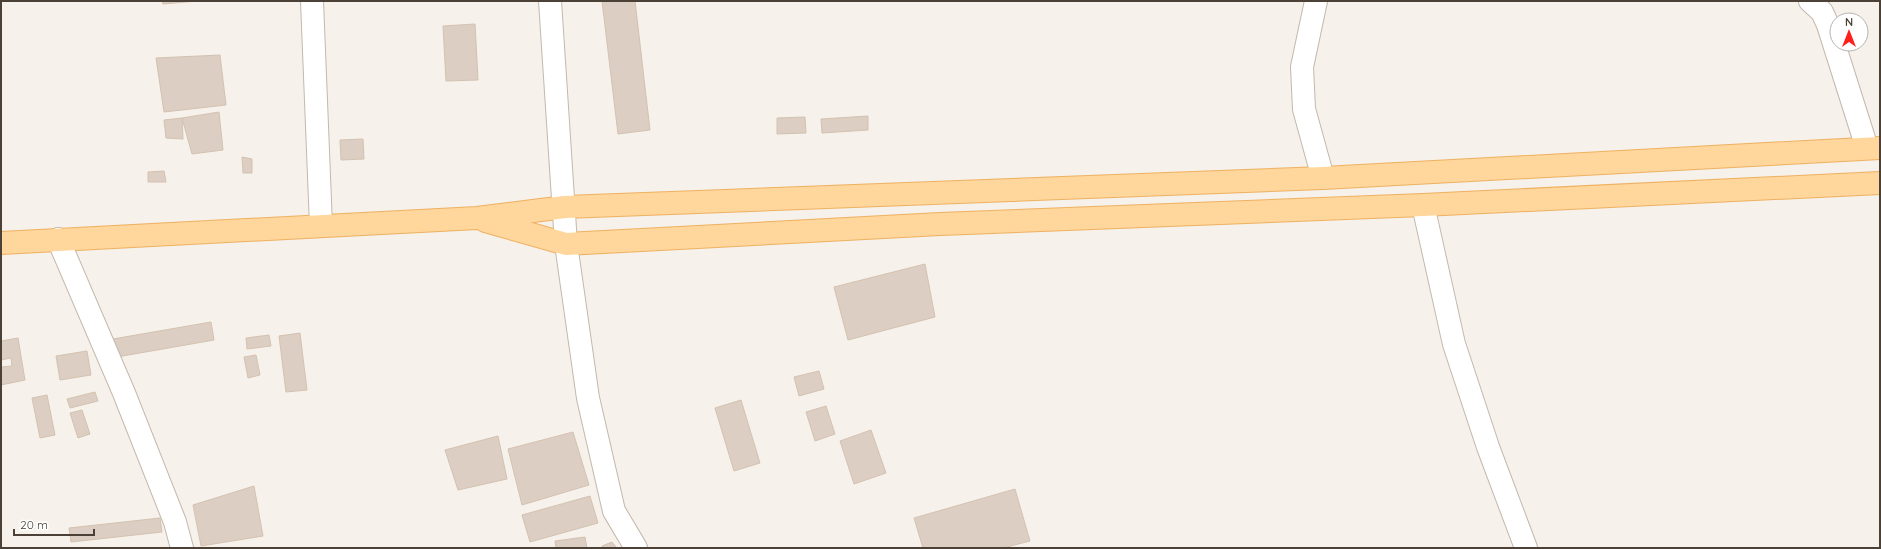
<svg xmlns="http://www.w3.org/2000/svg" width="1881" height="549" viewBox="0 0 1881 549" font-family="Quicksand,sans-serif">
<style>
.building{fill:#dccec2;stroke:#d4c2b1}
.lines{fill:none;stroke-linecap:round;stroke-linejoin:round}
.minor-casing{stroke:#c3b8ac;stroke-width:24}
.tertiary-casing{stroke:#c3b8ac;stroke-width:24}
.primary-casing{stroke:#eeb161;stroke-width:24}
.minor{stroke:#fff;stroke-width:22}
.tertiary{stroke:#fff;stroke-width:22}
.primary{stroke:#ffd69b;stroke-width:22}
</style>
<rect width="100%" height="100%" fill="#f6f1ea"/>
<path class="building" d="M162,1H197L163,4Z
M602,1H635L650,130L618,134Z
M475,24L478,80L446,81L443,26Z
M220,55L226,105L164,112L156,58Z
M219,112L223,150L192,154L182,118Z
M868,116V130L822,133L821,119Z
M805,117L806,133L777,134V118Z
M182,118L183,139L166,138L164,120Z
M363,139L364,159L341,160L340,140Z
M242,157L252,159V173H243Z
M164,171L166,182H148V172Z
M925,264L935,317L848,340L834,287Z
M211,322L214,340L117,357L113,339Z
M300,333L307,390L286,392L279,336Z
M269,335L271,346L247,349L246,338Z
M18,338L25,380L1,385V367L12,366L11,358L1,360V341Z
M87,351L91,375L60,380L56,356Z
M256,355L260,375L248,378L244,357Z
M819,371L824,389L799,396L794,377Z
M95,392L98,401L70,408L67,399Z
M47,395L55,435L40,438L32,398Z
M741,400L760,463L734,471L715,408Z
M826,406L835,434L815,441L806,412Z
M82,410L90,434L78,438L70,413Z
M871,430L886,473L854,484L840,441Z
M573,432L589,485L522,505L508,449Z
M498,436L507,479L458,490L445,450Z
M254,486L263,536L201,546L193,505Z
M1015,489L1030,541L1003,548H923L914,518Z
M590,496L598,523L530,542L522,515Z
M160,518L162,532L71,542L69,528Z
M585,537L587,548H556L555,541Z
M612,542L617,548H603L602,546Z"/>
<g class="lines">
<g class="minor-casing">
<path id="minor" d="M312,1L321,226
M1316,1L1302,67L1304,109L1323,178
M1810,1L1822,12L1828,25L1867,148
M1423,205L1454,344L1488,447L1526,548
M58,239L124,393L175,522L182,548
M566,244L588,398L614,511L636,548"/>
</g>
<g class="tertiary-casing">
<path id="tertiary" d="M550,1L566,244"/>
</g>
<g class="primary-casing">
<path id="primary" d="M485,221L566,244L940,224L1423,205L1880,183
M1,243L477,218L565,207L1323,178L1880,148"/>
</g>
<use href="#minor" class="minor"/>
<use href="#tertiary" class="tertiary"/>
<use href="#primary" class="primary"/>
</g>
<rect width="1881" height="549" fill="none" stroke="#4b4137" stroke-width="4"/>
<g transform="translate(1849 32)"><circle r="19" fill="#ffffff" stroke="#b7b3af"/>
<path d="M0-3L7 15L0 10L-7 15Z" fill="#ff1e19"/>
<text y="-6" font-size="11" font-weight="bold" text-anchor="middle" fill="#4b4137">N</text>
</g>
<path d="M14 529v6h80v-6" fill="none" stroke="#4b4137" stroke-width="2"/>
<text x="20" y="529" font-size="12" fill="#4b4137" stroke="#ffffff" stroke-width="3" paint-order="stroke">20 m</text>
</svg>
